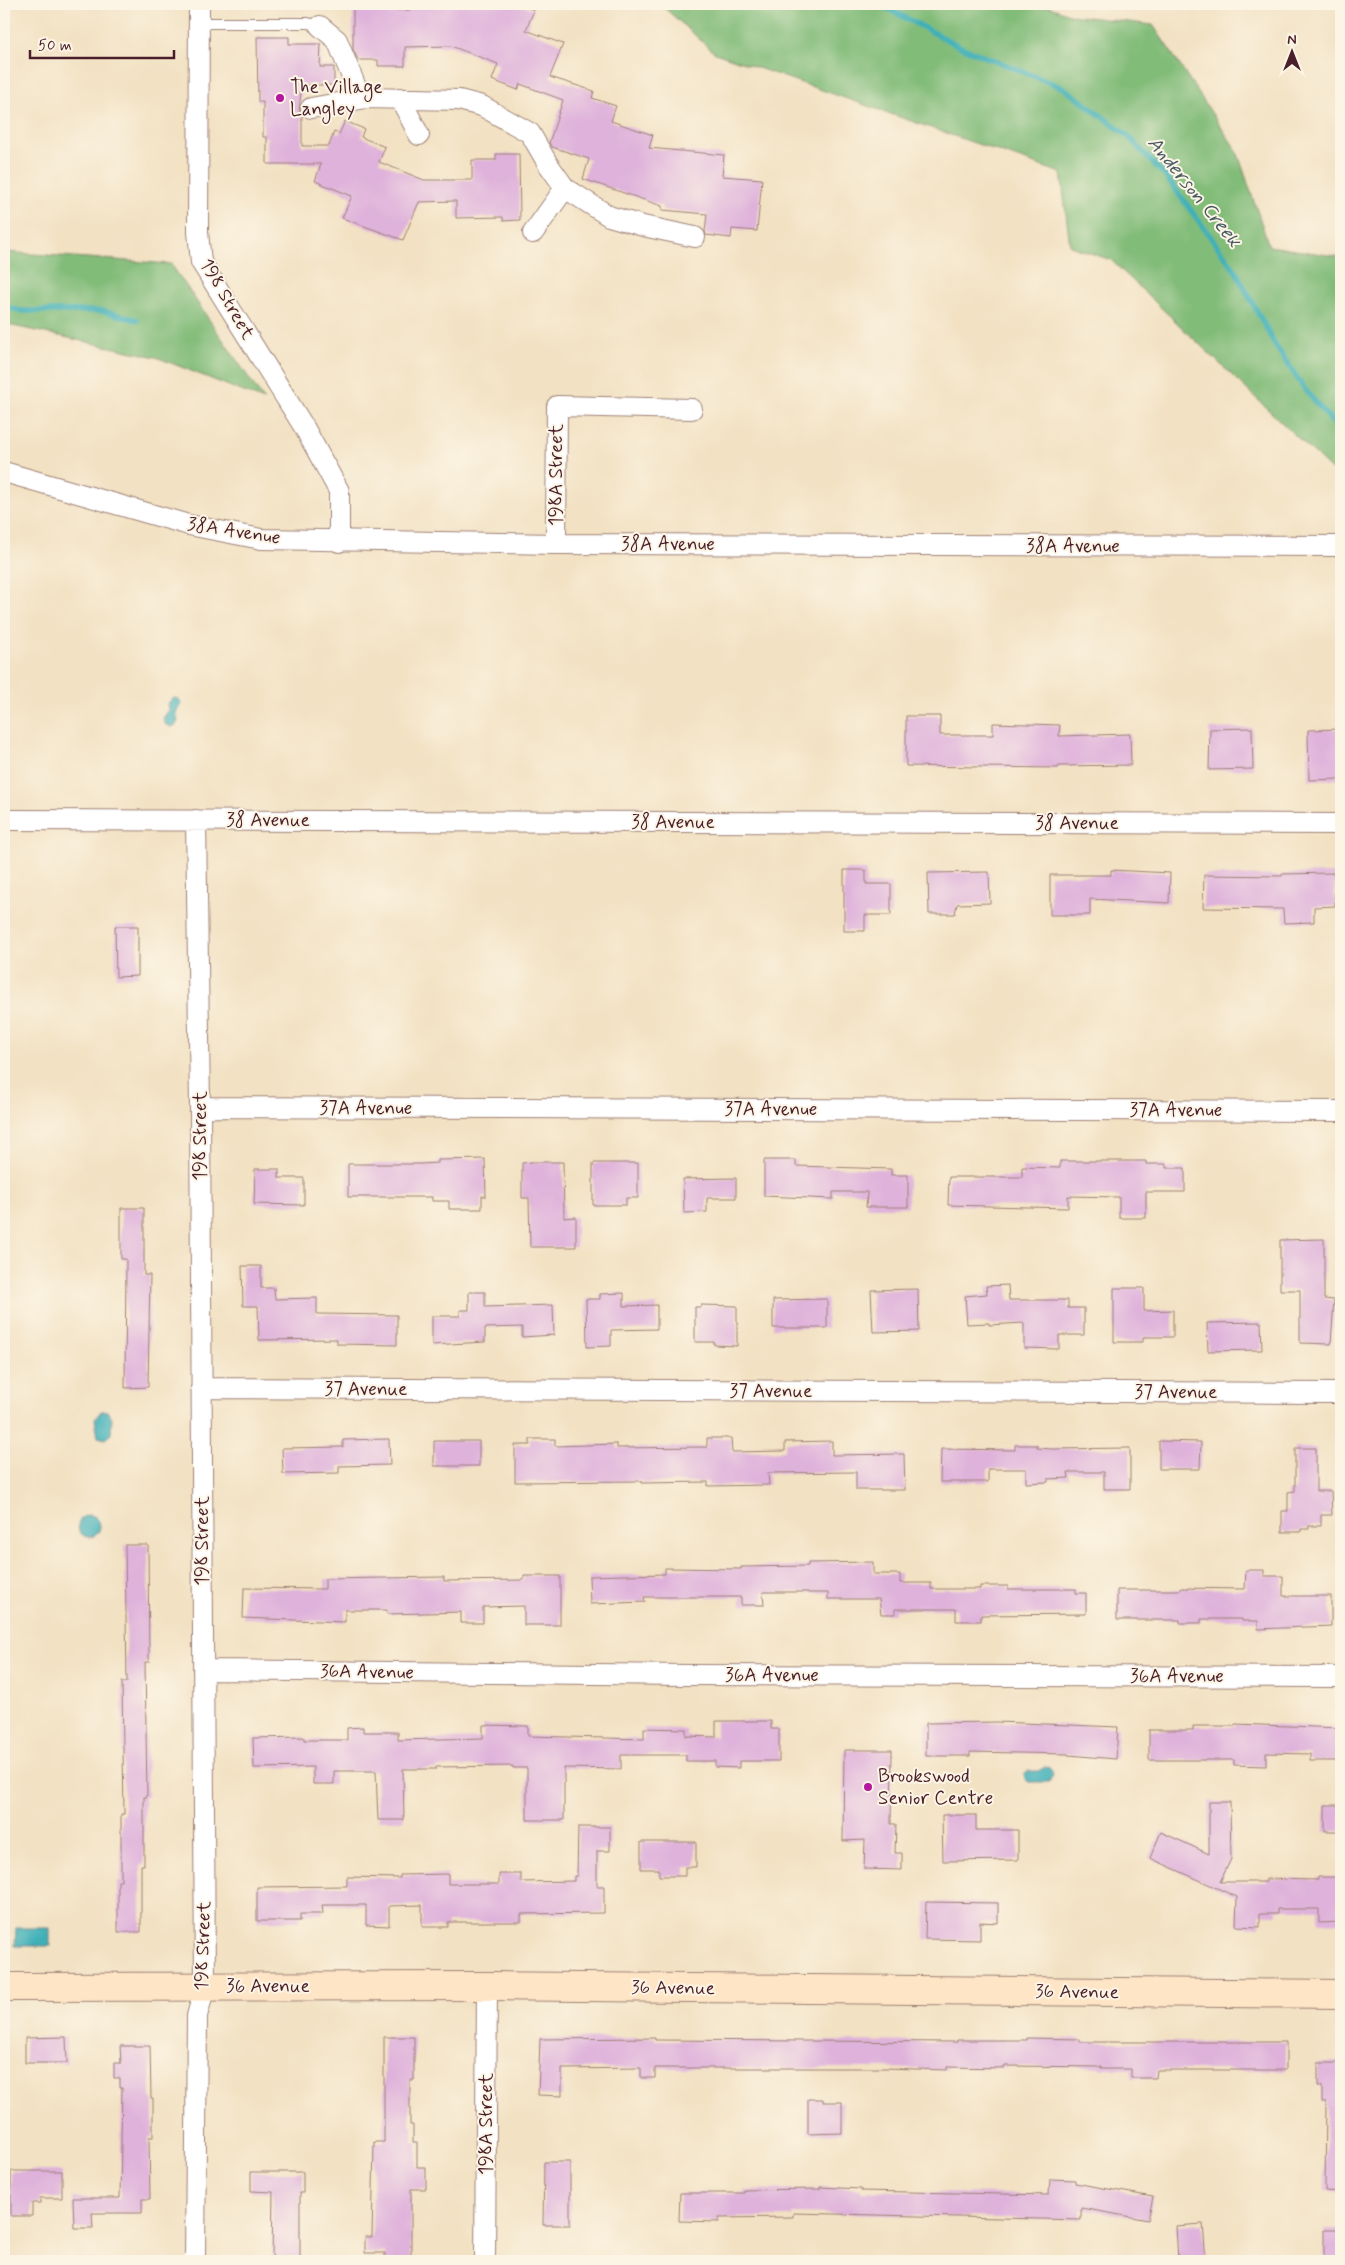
<svg xmlns="http://www.w3.org/2000/svg" width="1345" height="2265" viewBox="0 0 1345 2265" font-family="Mynerve,sans-serif">
<style>
.forest{fill:#82bc79;stroke:#666e52}
.water{fill:#3fb0b8;stroke:#446872}
.lines{fill:none;stroke-linecap:round;stroke-linejoin:round}
.stream{stroke:#3fb0b8;stroke-width:5.5}
.building{fill:#dfb2db}
.lane-casing{stroke:#9e8076;stroke-width:12}
.street-casing{stroke:#9e8076;stroke-width:22}
.secondary-casing{stroke:#9e8076;stroke-width:30}
.lane{stroke:#fff;stroke-width:10}
.street{stroke:#fff;stroke-width:20}
.secondary{stroke:#fee5c5;stroke-width:28}
.poi-dot{fill:#b5179e;stroke:#fcf5e5;stroke-width:2}
.labels{text-anchor:middle;dominant-baseline:central;stroke-width:4;stroke-linejoin:round;paint-order:stroke}
.poi-label{font-size:19px;fill:#4a1f2b;stroke:#fcf5e5;text-anchor:start}
.street-label{font-size:19px;fill:#4a1f2b;stroke:#fcf5e5}
.water-label{font-size:20px;font-style:italic;fill:#465963;stroke:#fcf5e5}
</style>
<rect width="100%" height="100%" fill="#fcf5e5"/>
<filter id="ink" filterUnits="userSpaceOnUse"><feTurbulence type="fractalNoise" baseFrequency=".02" numOctaves="2"/><feDisplacementMap in="SourceGraphic" scale="10" xChannelSelector="R" yChannelSelector="G"/><feConvolveMatrix kernelMatrix="1 2 1 2 8 2 1 2 1" color-interpolation-filters="sRGB"/></filter>
<filter id="wash" filterUnits="userSpaceOnUse"><feTurbulence type="fractalNoise" baseFrequency=".0096" numOctaves="4" result="noise"/><feDisplacementMap in="SourceGraphic" scale="20" xChannelSelector="R" yChannelSelector="G"/><feGaussianBlur stdDeviation="1.12" result="paint"/><feColorMatrix in="noise" values="0 0 0 0 0 0 0 0 0 0 0 0 0 0 0 0 0 1.4 0 .05"/><feComposite in="paint" operator="in"/></filter>
<g filter="url(#wash)">
<rect width="100%" height="100%" fill="#f2e1c2"/>
<path class="forest" d="M660,4H1042L1072,15L1153,25L1237,151L1269,246L1341,257V479L1111,260L1070,246L1061,173L715,53Z
M4,252L171,264L264,400L156,357L4,324Z"/>
<path class="water" d="M174,698L179,699L182,705L176,712L178,721L176,725L170,727L165,724L163,718L169,710L168,703Z
M101,1411H108L112,1418L111,1434L105,1439L98,1437L95,1419Z
M78 1526a11 11 0 1 1 22 0a11 11 0 1 1-22 0Z
M1045,1767L1050,1768L1053,1774L1049,1782H1029L1025,1779L1024,1774L1028,1771H1038Z
M16,1928H50V1946H15Z"/>
<g class="lines">
<path class="stream" d="M879,4L963,48L1064,88L1127,135L1167,178L1235,270L1275,345L1306,391L1339,430
M4,306L20,311H103L137,320"/>
</g>
<g id="blocks">
<path class="building" d="M410,4H519L534,10L526,30L563,44L550,77L594,91L592,98L616,106L611,121L653,135L649,148L724,155L722,176L762,179L757,231L732,229L731,238L706,235L705,231L707,214L662,210V206L583,179L589,159L552,147L549,143L563,100L520,84L518,90L492,80L498,64L451,46L405,47V66H378V60H358L353,49V6H375V10H410Z
M257,37H289V44H321L320,67H334V85H302L299,110L302,115V146H329L334,132L339,134L345,121L364,129L361,137L385,147L379,162L424,180H472V160H496V154H519L520,220L503,221V217L456,218V201L419,202L403,240L342,218L352,196L315,181L321,164H267V137H263V102H258Z
M906,716H940V735H993V723L1060,725L1059,736L1130,734L1131,765L1059,766L1058,768L906,766Z
M1252,728L1253,769L1209,770L1210,729Z
M1341,729V779L1309,780L1308,730Z
M844,870H866V884H891V915H865V931H844Z
M1111,870L1170,873L1169,903L1090,899V915H1050V875H1111Z
M989,872L990,903L957,904L955,914H929L928,873Z
M1334,873L1335,906L1314,907V922L1284,923L1283,909L1203,908L1204,875L1282,876V874Z
M115,926H138V976L116,977Z
M485,1159L486,1196H482V1209H449V1201H432V1197H348V1164H421L438,1163V1160Z
M764,1160H796V1166L891,1169V1175H908V1207H866L867,1192H833V1199L764,1196Z
M1060,1161H1146V1164H1166V1168H1185V1192H1146V1218H1119V1197L1068,1196V1208L948,1205L949,1177H1022V1167L1060,1168Z
M532,1162H563L564,1218L576,1217V1247H530L529,1198H522V1163Z
M593,1163H638V1198H626V1205H593Z
M255,1169H279V1178H304V1205L254,1204Z
M736,1178V1198H707V1212L684,1213L683,1179Z
M121,1208H144V1275H150L148,1387L125,1388L126,1259H121Z
M1324,1239V1299L1334,1300L1331,1344L1300,1343V1290H1280V1240Z
M242,1266H261V1288H274L275,1299L317,1298V1314L397,1315V1345L337,1344V1339L259,1340L258,1306H243Z
M1008,1285L1009,1300H1068V1308H1084V1335H1059V1349L1024,1348V1323L989,1325V1323L967,1324L965,1296L987,1294L986,1286Z
M1114,1288H1144V1311L1173,1310V1337H1143V1342H1114Z
M918,1289L919,1331L873,1332L871,1290Z
M469,1292H485V1307L553,1305L554,1335L522,1337V1327L485,1328V1342L432,1345V1316H460V1310H469Z
M624,1293V1306L657,1305V1329L611,1330V1346L587,1347L586,1299H600V1294Z
M827,1299V1328H773V1300Z
M701,1305L737,1306V1346L714,1345V1342H695V1307H701Z
M1261,1322L1262,1350L1208,1351L1207,1323Z
M707,1438H731L732,1452L785,1451V1442L832,1441V1455L904,1454L905,1490H856V1472L768,1473L769,1485L708,1486V1482L642,1483V1481L515,1482V1445H530V1439H555V1446L617,1444V1448L707,1447Z
M389,1439L390,1465L339,1466V1473L283,1474L282,1448L343,1447V1440Z
M434,1441H479V1466H434Z
M1159,1441L1201,1442L1200,1469H1159Z
M1015,1445H1037V1448L1052,1449L1130,1448V1489H1104V1472H1068L1069,1478L1048,1479V1482L1026,1483V1469H988V1482H940L941,1449L1015,1450Z
M1295,1448H1316V1491H1331L1332,1515H1321V1526H1309V1529H1301V1532H1282V1511H1288V1492L1295,1491Z
M125,1545H148L149,1662H145L147,1797H144V1865H141V1932H118V1881H121V1814H124L122,1682H127Z
M873,1562V1574H900V1583H931V1589H980V1586H1008V1589H1076V1593H1086V1614L981,1615V1621H956V1609H895V1614H881L879,1599H828V1593H808V1592H763L764,1605H741V1597H644L645,1602L590,1604L589,1576L665,1574V1568L741,1569V1567L808,1566V1563Z
M1246,1570H1264V1576H1283V1596H1331V1626L1258,1629V1621H1242V1619H1201V1623H1180V1620H1117V1590H1181V1588L1245,1589Z
M524,1576H560V1625H524V1606L483,1607V1623H461V1612L387,1614V1610H345V1622L243,1618L244,1588L325,1589V1579L444,1577V1581L524,1580Z
M716,1721H771V1729H779V1761H739V1768L715,1767V1761H686V1755H621V1769L564,1768V1820H527V1768H513V1766L436,1767V1769H403L404,1820H378L376,1771H334V1784H313V1767L254,1768L253,1738L304,1737V1740H347V1728L363,1727V1732H398V1740L483,1738V1725L528,1726V1736L644,1739V1728L686,1729V1736L716,1737Z
M997,1722L1118,1727L1116,1759L1068,1755V1754L970,1752V1756H926V1723Z
M1235,1724L1341,1728V1761H1310V1754L1266,1753V1766L1234,1765V1760H1149V1730H1193V1726H1235Z
M844,1750H892L891,1824H896L895,1853H902V1870L864,1869L865,1840L843,1841Z
M1209,1802H1230L1231,1859L1220,1882H1266V1879L1318,1880V1877H1341V1922L1319,1923V1909H1277V1914H1260V1927L1236,1926L1237,1897L1150,1858L1161,1832L1209,1854Z
M1325,1805H1341V1831H1325Z
M942,1815H976V1830H1018V1860L943,1861Z
M578,1827H610V1851H597V1886H604V1913L521,1914V1922H448V1927H422V1905L389,1906V1926L366,1925V1905H322L323,1914H300V1921H257V1887L347,1886V1877L400,1878V1875L448,1874V1884H499V1874H521V1882L574,1881V1876H577Z
M641,1842H696V1867H685V1876H659V1869H641Z
M926,1902L998,1903V1923L980,1922V1940L925,1939Z
M66,2037L67,2063H25V2038Z
M384,2037H414V2080H410V2125H413V2142H417V2167H426V2189H411V2261H385V2253H365V2237H372L374,2142H384Z
M655,2038V2040L957,2042V2040H1027V2038L1080,2039V2042H1286V2070H1157L1156,2078H1131V2069H1101V2067L1005,2066V2068L947,2067V2070L885,2068H655V2078H641V2068L562,2069V2096L538,2095L540,2039Z
M120,2046H150L151,2098H153V2137H149L150,2199H142V2213H92L93,2228H74L73,2198H120L122,2087H120V2078H114V2063H121Z
M1318,2063H1341V2192L1325,2191L1326,2102H1322V2086H1318Z
M808,2099H823V2102H842V2133L808,2134Z
M544,2162H570V2225H543Z
M11,2171H62V2198H40V2203H32V2216H11Z
M251,2172H303V2193H300V2261H272L273,2192L251,2191Z
M1050,2179L1075,2180V2183L1153,2197L1148,2220L1081,2208V2220L793,2213V2217L719,2218V2222L679,2221L680,2193H744V2190L820,2189V2187L861,2189V2191L1049,2195Z
M1203,2224L1206,2261H1178L1176,2226Z
M1324,2230H1341V2261H1324Z"/>
</g>
</g>
<g filter="url(#ink)">
<use href="#blocks" fill-opacity="0" stroke="#9e8076" stroke-width="1"/>
<g class="lines">
<g class="lane-casing">
<path id="lane" d="M199,23H308L320,26"/>
</g>
<g class="street-casing">
<path id="street" d="M199,4L198,232L201,262L304,427L339,491V542
M320,26L337,40L356,87L366,98L459,100L482,106L530,133L548,164L565,188L609,216L643,226L695,237
M400,98L419,135
M311,108L366,98
M533,233L565,188
M4,472L189,525L261,539L556,544L1341,546
M556,544L557,406L692,409
M4,820L1341,824
M200,1107L1341,1111
M201,1388L1341,1393
M203,1670L686,1675L1341,1677
M195,2261L197,2016L205,1986L200,1107L196,820
M485,2261L487,1986"/>
</g>
<g class="secondary-casing">
<path id="secondary" d="M4,1987L487,1986L1341,1994"/>
</g>
<use href="#lane" class="lane"/>
<use href="#street" class="street"/>
<use href="#secondary" class="secondary"/>
</g>
</g>
<g class="poi-dot">
<circle cx="280" cy="98" r="5"/>
<circle cx="868" cy="1787" r="5"/>
</g>
<g class="labels">
<g class="poi-label">
<text x="290" y="87">The Village<tspan x="290" dy="22">Langley</tspan></text>
<text x="878" y="1776">Brookswood<tspan x="878" dy="22">Senior Centre</tspan></text>
</g>
<g class="street-label">
<text transform="translate(227 299) rotate(60)">198 Street</text>
<text transform="translate(556 475) rotate(-90)">198A Street</text>
<text transform="translate(234 531) rotate(9)">38A Avenue</text>
<text x="668" y="544">38A Avenue</text>
<text x="1073" y="546">38A Avenue</text>
<text x="268" y="820">38 Avenue</text>
<text x="673" y="822">38 Avenue</text>
<text x="1077" y="823">38 Avenue</text>
<text x="366" y="1108">37A Avenue</text>
<text x="771" y="1109">37A Avenue</text>
<text x="1176" y="1110">37A Avenue</text>
<text transform="translate(200 1136) rotate(-90)">198 Street</text>
<text x="366" y="1389">37 Avenue</text>
<text x="771" y="1391">37 Avenue</text>
<text x="1176" y="1392">37 Avenue</text>
<text transform="translate(202 1541) rotate(-90)">198 Street</text>
<text transform="translate(367 1672) rotate(1)">36A Avenue</text>
<text x="772" y="1675">36A Avenue</text>
<text x="1177" y="1676">36A Avenue</text>
<text transform="translate(203 1946) rotate(-88)">198 Street</text>
<text x="268" y="1986">36 Avenue</text>
<text transform="translate(673 1988) rotate(1)">36 Avenue</text>
<text transform="translate(1077 1992) rotate(1)">36 Avenue</text>
<text transform="translate(486 2124) rotate(-90)">198A Street</text>
</g>
<g class="water-label">
<text transform="translate(1194 192) rotate(51)">Anderson Creek</text>
</g>
</g>
<rect width="1345" height="2265" fill="none" stroke="#fcf5e5" stroke-width="20"/>
<g transform="translate(1292 52)" stroke="#fcf5e5" stroke-width="4" paint-order="stroke">
<path d="M0-4L9 19L0 12L-9 19Z" fill="#4a1f2b"/>
<text y="-8" font-size="14" font-weight="bold" text-anchor="middle" fill="#4a1f2b">N</text>
</g>
<path d="M30 50v8h144v-8" fill="none" stroke="#4a1f2b" stroke-width="2.5"/>
<text x="38" y="50" font-size="15" fill="#4a1f2b" stroke="#fcf5e5" stroke-width="4" paint-order="stroke">50 m</text>
</svg>
